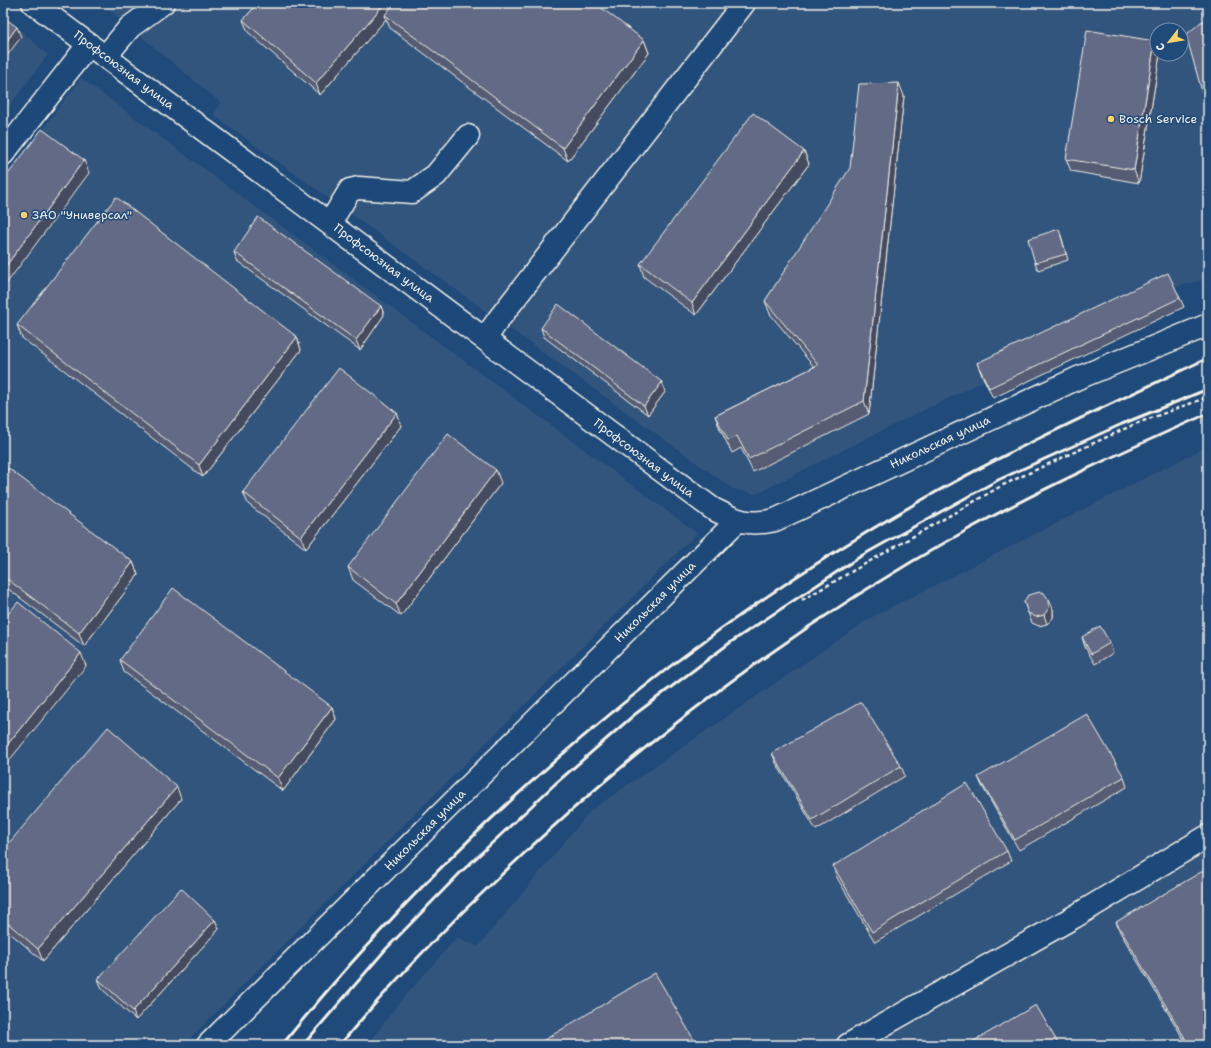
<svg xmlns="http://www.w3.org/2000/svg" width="1211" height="1048" viewBox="0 0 1211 1048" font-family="'Shantell Sans',sans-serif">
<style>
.built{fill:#33547e;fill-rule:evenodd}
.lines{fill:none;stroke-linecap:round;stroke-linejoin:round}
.minor-casing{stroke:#f4f1e8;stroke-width:25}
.path{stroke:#f4f1e8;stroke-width:2.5;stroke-dasharray:4 3;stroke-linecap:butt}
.minor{stroke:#1f4a7a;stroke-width:22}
.rail{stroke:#f4f1e8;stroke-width:3}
.wall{fill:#555c73;stroke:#f4f1e8}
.shaded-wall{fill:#454b5e;stroke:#f4f1e8}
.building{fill:#636b86;stroke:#f4f1e8}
.poi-dot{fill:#ffd166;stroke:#1f4a7a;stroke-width:1.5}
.labels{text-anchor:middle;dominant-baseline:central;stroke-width:3;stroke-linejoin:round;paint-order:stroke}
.street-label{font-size:12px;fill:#f4f1e8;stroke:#1f4a7a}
.poi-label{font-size:12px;fill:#f4f1e8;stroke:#1f4a7a;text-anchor:start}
</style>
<rect width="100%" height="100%" fill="#1f4a7a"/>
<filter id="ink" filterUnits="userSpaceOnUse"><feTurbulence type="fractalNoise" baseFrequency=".025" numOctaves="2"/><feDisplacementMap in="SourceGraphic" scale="8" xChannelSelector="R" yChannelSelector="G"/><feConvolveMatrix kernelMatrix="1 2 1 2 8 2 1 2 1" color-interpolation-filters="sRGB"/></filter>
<g filter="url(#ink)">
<path class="built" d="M101,3H1208V279L1182,285L881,431L756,494L733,489L213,115L221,103ZM1157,30H1181V54H1157Z
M3,15L48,55L3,114Z
M81,78L697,533L183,1045H3V183Z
M1208,446V1045H367L395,1008L457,937L478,947L590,811L870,618Z"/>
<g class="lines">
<g class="minor-casing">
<path id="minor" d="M33,3L713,509C737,521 748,526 775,520L1078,378L1208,325
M105,57L130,27L163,3
M3,154L89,44
M330,223L350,190L359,188L412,192L436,175L468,136
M485,339L498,320L744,3
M208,1045L737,521
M848,1045L1074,917L1208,836"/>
</g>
<path class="path" d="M802,600L1003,485L1135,424L1208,397"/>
<use href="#minor" class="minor"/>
<path class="rail" d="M282,1045C458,827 675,640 920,501C1013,448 1111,404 1208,358
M303,1045L386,949L461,872L555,784L634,715L731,642L861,556L998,480L1122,424L1208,389
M340,1045C388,986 442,931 497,879C638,743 796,625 967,530C1045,487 1126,450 1207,414"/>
</g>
<path class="wall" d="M258,3L644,40L649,53L568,161L390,28L386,19L320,95L248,32L243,20Z
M1157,54H1160L1139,183L1071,171L1066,159Z
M904,96L869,414L753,472L741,448L732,453L720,429L715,416L814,367L770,314L765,301Z
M804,151L809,164L696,315L644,277L640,264Z
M1061,235L1068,260L1038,270L1035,263Z
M234,252L381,306L384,315L360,350L237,261Z
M1180,298L1184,307L993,398L981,373L977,363Z
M17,325L297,337L301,350L203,477L22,338Z
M541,328L665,392L648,415L544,337Z
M397,413L401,426L306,549L248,504L243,492Z
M3,475L133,562L138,575L84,646L3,585Z
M501,483L401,616L353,580L348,567Z
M1024,602L1053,609V618L1047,624L1039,626L1032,623Z
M1082,637L1110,643L1113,653L1095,664L1085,647Z
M120,660L332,707L336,719L283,791L124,672Z
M772,753L901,766L905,776L816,830L776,763Z
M978,777H1124L1127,787L1019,850L982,786Z
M181,799L43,961L3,927V850Z
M1007,851L1011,861L875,942L836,876L833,866Z
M215,920L219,929L136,1020L102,989L98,979Z
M1116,922L1208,1045H1187L1120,932Z"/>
<path class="shaded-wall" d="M385,3H400L385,15L386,19L320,95L316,83Z
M17,27L21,37L3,61V46Z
M644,40L649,53L568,161L563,148Z
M1155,41L1157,46V54H1160L1139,183L1134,170Z
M899,83L904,96L869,414L864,401Z
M804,151L809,164L696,315L692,303Z
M84,160L89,173L3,288V270Z
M381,306L384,315L360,350L356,340Z
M297,337L301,350L203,477L199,465Z
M662,382L665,392L648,415L644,406Z
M397,413L401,426L306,549L301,537Z
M496,470L501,483L401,616L396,604Z
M133,562L138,575L84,646L79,633Z
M1049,600L1053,609V618L1047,624L1044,615Z
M81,653L86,666L3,768V750Z
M332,707L336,719L283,791L278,778Z
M177,787L181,799L43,961L38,949Z
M215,920L219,929L136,1020L133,1011Z"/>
<path class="building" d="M258,3H385L316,83L243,20Z
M394,3H595L644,40L563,148L385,15Z
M3,17L17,27L3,46Z
M1208,20V113L1186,35L1201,22Z
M1087,30L1155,41L1134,170L1066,159Z
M899,83L864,401L749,459L737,436L728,440L715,416L818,365L765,301L850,168L859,84Z
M753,113L804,151L692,303L640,264Z
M42,129L84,160L3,270V181Z
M116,197L297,337L199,465L17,325Z
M258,217L381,306L356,340L234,252Z
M1059,229L1066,254L1035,263L1028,239Z
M1168,273L1180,298L989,388L977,363Z
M558,304L662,382L644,406L541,328Z
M339,368L397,413L301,537L243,492Z
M448,434L496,470L396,604L348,567Z
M8,468L133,562L79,633L3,576V475Z
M173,588L332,707L278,778L120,660Z
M1040,592L1044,593L1049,600V608L1044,615L1036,617L1028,613L1024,602L1028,595Z
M18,602L81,653L3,750V620Z
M1100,626L1110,643L1091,654L1082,637Z
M861,702L901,766L812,820L772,753Z
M1087,714L1124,777L1015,840L978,777Z
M108,727L177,787L38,949L3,919V850Z
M967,783L1007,851L872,932L833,866Z
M1208,868V1045H1189L1116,922Z
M181,888L215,920L133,1011L98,979Z
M655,973L697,1045H536Z
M1036,1005L1059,1045H967Z"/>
</g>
<g class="poi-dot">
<circle cx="1111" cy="119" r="4"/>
<circle cx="24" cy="215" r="4"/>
</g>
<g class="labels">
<g class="street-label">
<text transform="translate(124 70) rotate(37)">Профсоюзная улица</text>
<text transform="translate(384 263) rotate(37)">Профсоюзная улица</text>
<text transform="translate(940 442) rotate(-25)">Никольская улица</text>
<text transform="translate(644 458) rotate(37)">Профсоюзная улица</text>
<text transform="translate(655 602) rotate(-45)">Никольская улица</text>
<text transform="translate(425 830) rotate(-45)">Никольская улица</text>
</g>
<g class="poi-label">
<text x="1119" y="119">Bosch Service</text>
<text x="32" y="215">ЗАО "Универсал"</text>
</g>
</g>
<rect width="1211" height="1048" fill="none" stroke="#1f4a7a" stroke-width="16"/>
<rect x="8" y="8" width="1195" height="1032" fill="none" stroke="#f4f1e8" stroke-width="1.5" filter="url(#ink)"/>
<g transform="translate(1169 42) rotate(239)"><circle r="19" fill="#1f4a7a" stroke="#748da6"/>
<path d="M0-3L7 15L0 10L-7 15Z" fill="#ffd166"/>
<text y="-6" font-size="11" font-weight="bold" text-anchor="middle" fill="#f4f1e8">С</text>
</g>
</svg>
